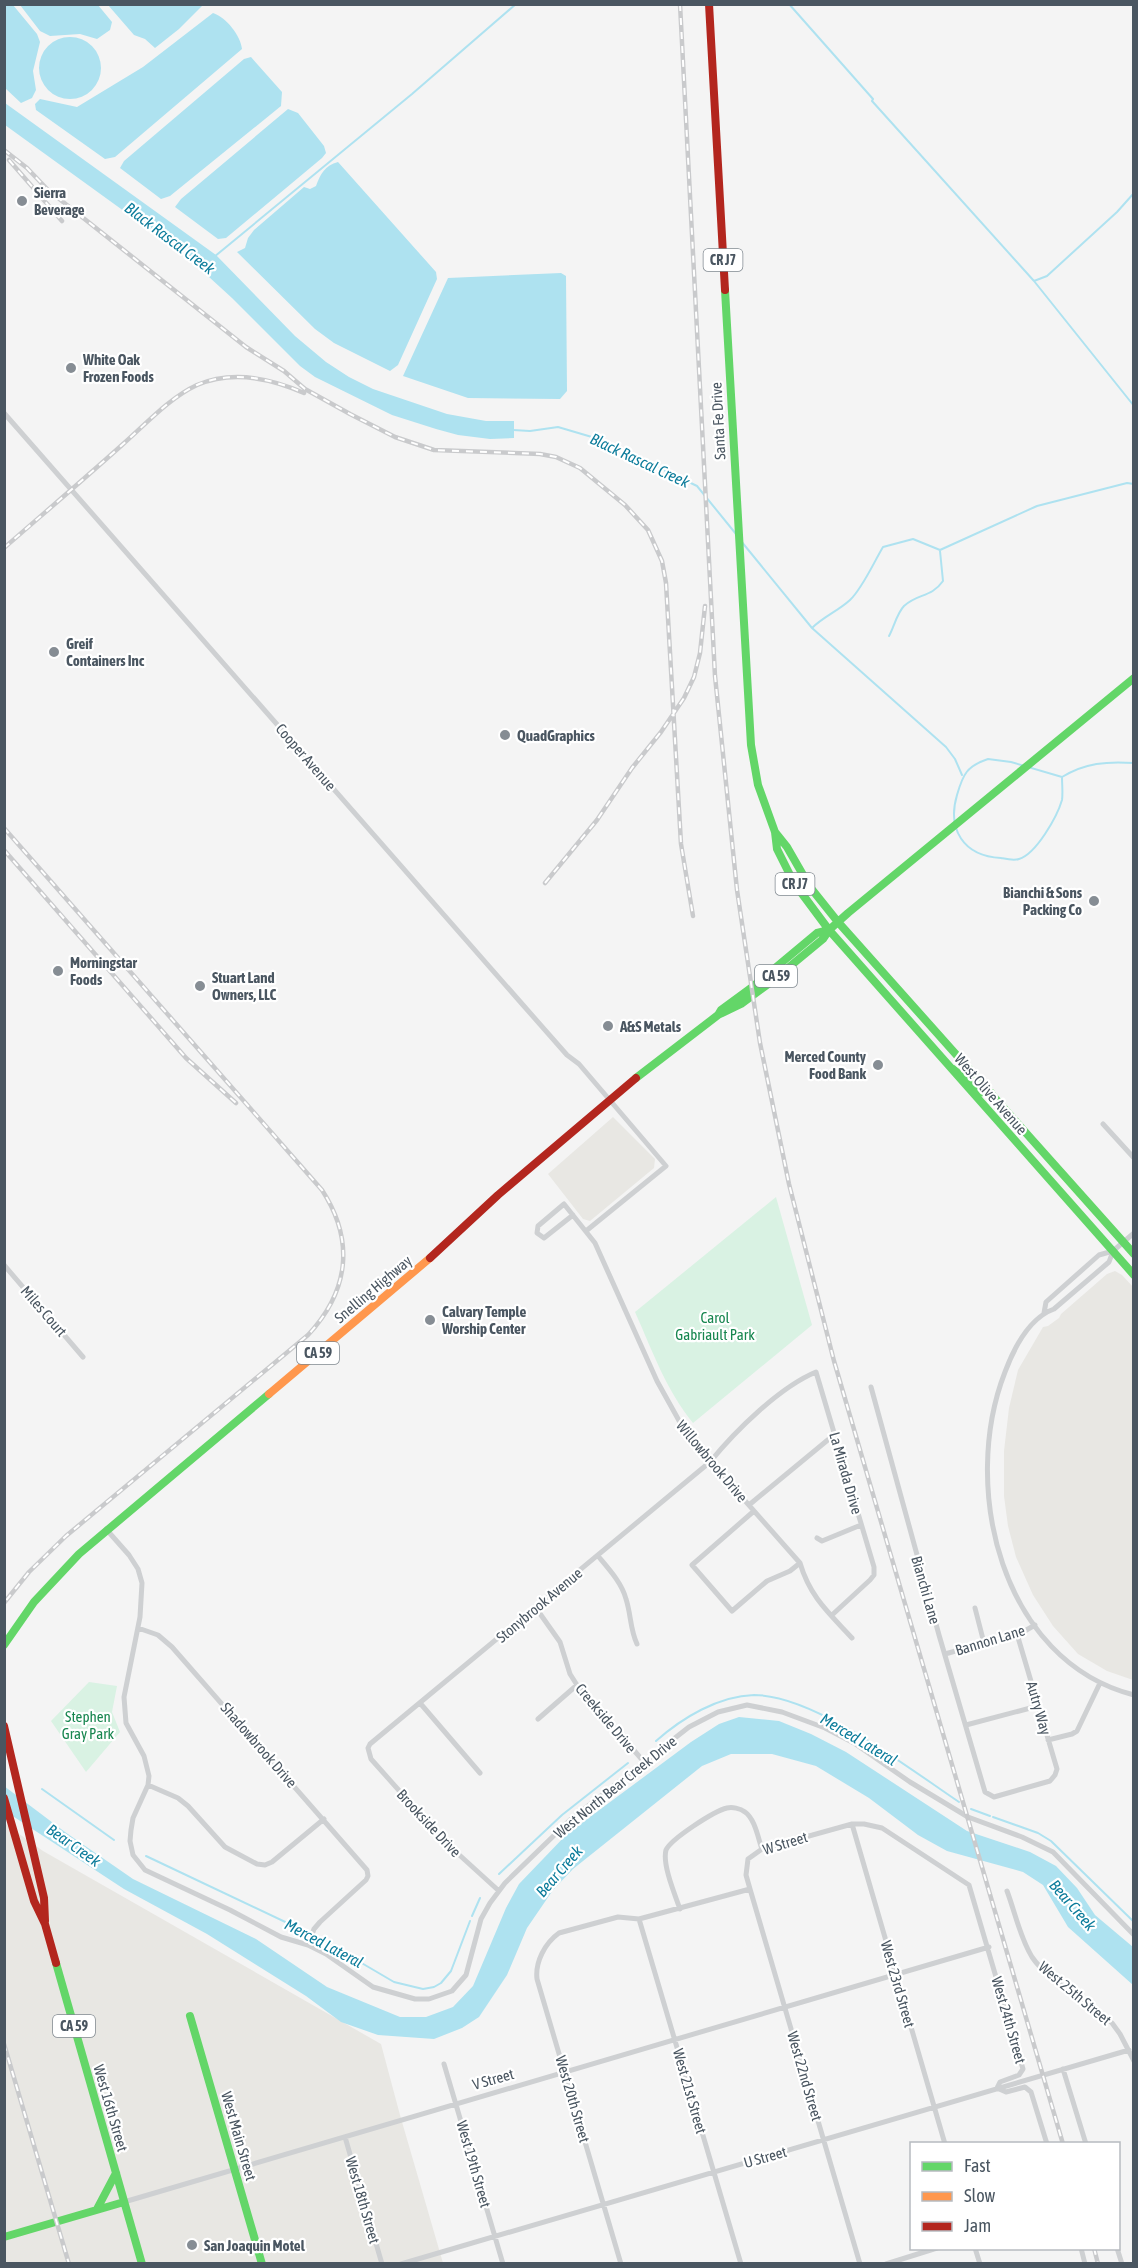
<svg xmlns="http://www.w3.org/2000/svg" width="1138" height="2268" viewBox="0 0 1138 2268" font-family="'Asap Condensed',sans-serif">
<style>
.commercial{fill:#e8e7e3}
.green{fill:#d9f2e3}
.water{fill:#aee2f0}
.lines{fill:none;stroke-linecap:round;stroke-linejoin:round}
.stream{stroke:#aee2f0;stroke-width:2}
.street{stroke:#ced0d2;stroke-width:5}
.fast{stroke:#63d668;stroke-width:8}
.slow{stroke:#ff974d;stroke-width:8}
.jam{stroke:#b3261e;stroke-width:8}
.rail-casing{stroke:#c9cacc;stroke-width:4.5}
.rail{stroke:#fff;stroke-width:2;stroke-dasharray:7;stroke-linecap:butt}
.poi-dot{fill:#868d94;stroke:#fff;stroke-width:2}
.labels{text-anchor:middle;dominant-baseline:central;stroke-width:4.5;stroke-linejoin:round;paint-order:stroke}
.shield{fill:#fff;stroke:#808990;stroke-width:1.5}
.shield-label{font-size:14px;font-weight:bold;fill:#4a5661}
.poi-label{font-size:15px;font-weight:bold;fill:#4a5661;stroke:#fff;text-anchor:start}
.street-label{font-size:15px;fill:#4a5661;stroke:#fff}
.park-label{font-size:15px;fill:#17864f;stroke:#fff}
.water-label{font-size:16px;font-style:italic;fill:#0c7c9b;stroke:#fff}
</style>
<rect width="100%" height="100%" fill="#f4f4f4"/>
<path class="commercial" d="M613,1117L655,1159L654,1168L590,1221L583,1219L548,1174Z
M1115,1271L1122,1275L1134,1288L1133,1680L1107,1671L1078,1654L1053,1626L1033,1595L1016,1557L1008,1526L1004,1496V1451L1009,1408L1018,1370L1043,1327L1048,1326L1059,1318L1061,1314L1107,1274Z
M4,1823L43,1851L381,2044L400,2115L443,2263H5Z"/>
<path class="green" d="M776,1197L812,1325L693,1423C666,1390 652,1350 635,1312Z
M89,1682L117,1686L112,1712L120,1732L86,1772L51,1721Z"/>
<path class="water" d="M4,5H13L37,34L40,42L33,71L36,90L32,98L21,103L5,88Z
M20,5H98L112,22L110,30L97,39L80,34L50,36L40,31Z
M108,5H203L179,29L155,48L145,39L134,35Z
M213,13C226,17 241,36 242,49L115,157L105,159L36,110L35,104L40,99L77,107L143,67Z
M39 68a31 31 0 1 1 62 0a31 31 0 1 1-62 0Z
M251,57L282,92L281,106L170,196L161,199L120,168L124,161L244,59Z
M5,103L216,255L295,336L326,362L349,377L373,389L447,414L486,421H514V438L490,439L458,435L436,429L392,415L315,377L300,366L232,298L186,256L5,125Z
M288,109L298,113L324,146L326,153L322,158L226,238L218,239L175,207L181,199Z
M338,162L436,272L437,279L398,365L390,371L334,343L315,329L237,252L245,248L248,238L254,230L304,187L310,189L316,186C320,175 325,165 338,162Z
M561,273L566,276L567,391L560,399L468,398L403,376L448,278Z
M739,1717L779,1721L811,1734L846,1752L967,1831L1030,1852L1056,1866L1077,1888L1095,1915L1133,1947V1985L1068,1927L1043,1885L1023,1872L947,1851L918,1835L869,1798L816,1766L772,1754H731L702,1766L573,1869L553,1890L527,1928L507,1975L479,2017L462,2028L434,2039L378,2035L341,2022L306,1996L207,1934L124,1889L5,1811L4,1786L65,1832L133,1879L256,1939L327,1987L400,2017H426L453,2007L473,1986L506,1908L519,1884L567,1834L691,1742L719,1724Z"/>
<g class="lines">
<path class="stream" d="M789,4L873,99L872,101L1034,281L1134,406
M214,257L412,94L516,4
M1034,281L1047,276L1117,212L1134,193
M513,430L530,431L558,427L602,440L697,486L736,534
M741,541L812,628L946,747L955,759L962,775
M812,628C823,617 838,611 850,600C862,589 874,562 883,547L913,539L940,550L1037,506L1127,483L1134,484
M889,636C894,627 897,613 904,606C918,593 931,598 943,581L940,551
M988,759L1011,762L1062,777C1062,785 1063,793 1062,800C1057,817 1036,854 1019,859C1014,861 1006,859 1001,858C963,856 947,829 957,795C963,774 967,766 988,759Z
M1062,777C1085,763 1107,761 1134,763
M656,1741C682,1718 718,1696 754,1695C815,1695 908,1768 959,1802
M42,1789L114,1840
M971,1809L990,1816
M993,1817L1038,1833L1051,1841L1134,1922
M146,1856L319,1938L394,1982L423,1989L434,1987L441,1983L451,1971L470,1921
M499,1874L562,1815L628,1763
M472,1916L480,1898"/>
<path class="street" d="M4,413L523,1005L567,1055L579,1064L666,1166L586,1231
M1103,1124L1134,1158
M573,1215L544,1238L537,1233L538,1226L564,1204L595,1243L657,1381L687,1435L800,1563C810,1597 829,1613 852,1638
M1134,1233L1113,1251L1109,1262L1054,1309C1029,1318 1014,1348 1005,1372C960,1487 1001,1661 1134,1695
M4,1265L83,1357
M1044,1313L1046,1302L1099,1255L1113,1251
M871,1387L939,1635L985,1792L994,1797L1050,1781L1055,1775L1057,1769L1017,1634
M749,1505L835,1434
M754,1511L692,1565L732,1611L767,1581L790,1571L800,1563
M106,1529L129,1555L138,1569L142,1583L140,1617L124,1697L126,1723L144,1756L149,1776L148,1785L133,1818L131,1830L130,1841L133,1855L145,1870L230,1910L281,1937L308,1945L326,1954L373,1987L415,1999H429L452,1991L466,1975L481,1919L490,1903L505,1883L570,1820L689,1727L718,1712L747,1705L782,1712L825,1728L854,1743L910,1782L968,1817L1022,1837L1053,1852L1134,1935
M817,1538L822,1541L861,1525
M598,1556C608,1568 622,1583 626,1599C631,1614 630,1629 637,1644
M536,1608L560,1642L570,1674L577,1685L645,1763
M975,1608L984,1643
M138,1628L158,1635L172,1647L367,1870L368,1876L366,1880L320,1922L314,1929L308,1945
M945,1654L1023,1632L1035,1625
M420,1703L480,1773
M538,1719L577,1685
M966,1725L1038,1706
M1048,1740L1072,1734L1077,1731L1100,1683
M148,1785L178,1798L188,1806L225,1847L257,1864L265,1865L272,1862L324,1819
M852,1824L945,2144
M750,1889L860,2264
M499,1891L444,1841L371,1759L368,1748L370,1744L710,1462C736,1430 780,1387 816,1372L874,1567V1575L870,1580L832,1615
M1007,1891C1015,1912 1020,1938 1032,1957C1048,1981 1089,2002 1112,2023L1120,2034L1134,2061
M680,1909C675,1895 662,1864 666,1850C671,1839 714,1811 727,1808C732,1807 740,1808 745,1812C755,1819 758,1838 762,1849
M639,1919L741,2264
M444,2064L503,2264
M1063,2069L1086,2144
M345,2137L382,2264
M124,2202L989,1947
M975,2248L980,2264
M1081,2248L1085,2264
M1117,2248L1122,2264
M401,2264L1129,2050
M621,2264L537,1979C535,1962 545,1943 559,1933L618,1917L639,1919L750,1889L746,1875L748,1859L762,1849L852,1824H864L882,1828L969,1885L1023,2069L1019,2075L1000,2082L997,2088L1006,2092L1025,2087L1031,2092L1047,2144
M886,2264L937,2248"/>
<path class="fast" d="M725,290L751,745L758,785L775,832L777,849L794,883L829,930
M775,832L787,847L810,887L838,922
M838,922L1134,1254
M829,930L1134,1275
M718,1015L741,1004L771,982L823,939L829,930L848,913L1134,678
M953,1069L981,1092L991,1093
M636,1078L718,1015L721,1010L751,988L817,933L829,930
M4,1645L34,1602L79,1554L269,1394
M56,1963L142,2264
M190,2016L262,2264
M97,2209L116,2173
M4,2237L124,2202"/>
<path class="slow" d="M269,1394L430,1258"/>
<path class="jam" d="M709,4L725,290
M430,1258L498,1195L636,1078
M4,1726L44,1898L45,1921
M4,1798L34,1901L45,1924L56,1963"/>
<g class="rail-casing">
<path id="rail" d="M680,4L715,676L737,890L760,1043L789,1184L834,1361L1063,2144
M4,150L27,168L48,190L246,347L284,371L305,389L350,414L395,437L434,450L540,454L556,457L580,468L625,505L648,530L662,561L666,583L681,844L693,916
M9,160L62,221
M4,548C43,514 83,480 122,445C145,425 169,398 197,385C232,370 270,378 304,393
M4,828L322,1190C355,1241 349,1291 308,1335L66,1536L29,1572L4,1603
M4,850L186,1058L236,1103
M545,883L597,820L632,768L661,732L684,698L694,677L700,653L705,606
M4,2044L69,2264
M1094,2248L1098,2264"/>
</g>
<use href="#rail" class="rail"/>
</g>
<g class="poi-dot">
<circle cx="22" cy="201" r="6"/>
<circle cx="71" cy="368" r="6"/>
<circle cx="54" cy="652" r="6"/>
<circle cx="505" cy="735" r="6"/>
<circle cx="1094" cy="901" r="6"/>
<circle cx="58" cy="971" r="6"/>
<circle cx="200" cy="986" r="6"/>
<circle cx="608" cy="1026" r="6"/>
<circle cx="878" cy="1065" r="6"/>
<circle cx="430" cy="1320" r="6"/>
<circle cx="192" cy="2245" r="6"/>
</g>
<g class="labels">
<g class="shield">
<rect x="703.5" y="249" width="39" height="22" rx="4.5"/>
<rect x="775.5" y="873" width="39" height="22" rx="4.5"/>
<rect x="755" y="965" width="42" height="22" rx="4.5"/>
<rect x="297" y="1342" width="42" height="22" rx="4.5"/>
<rect x="53" y="2015" width="42" height="22" rx="4.5"/>
</g>
<g class="shield-label">
<text x="723" y="260">CR J7</text>
<text x="795" y="884">CR J7</text>
<text x="776" y="976">CA 59</text>
<text x="318" y="1353">CA 59</text>
<text x="74" y="2026">CA 59</text>
</g>
<g class="poi-label">
<text x="34" y="192">Sierra<tspan x="34" dy="17">Beverage</tspan></text>
<text x="83" y="359">White Oak<tspan x="83" dy="17">Frozen Foods</tspan></text>
<text x="66" y="643">Greif<tspan x="66" dy="17">Containers Inc</tspan></text>
<text x="517" y="735">QuadGraphics</text>
<text x="1082" y="892" text-anchor="end">Bianchi &amp; Sons<tspan x="1082" dy="17">Packing Co</tspan></text>
<text x="70" y="962">Morningstar<tspan x="70" dy="17">Foods</tspan></text>
<text x="212" y="977">Stuart Land<tspan x="212" dy="17">Owners, LLC</tspan></text>
<text x="620" y="1026">A&amp;S Metals</text>
<text x="866" y="1056" text-anchor="end">Merced County<tspan x="866" dy="17">Food Bank</tspan></text>
<text x="442" y="1311">Calvary Temple<tspan x="442" dy="17">Worship Center</tspan></text>
<text x="204" y="2245">San Joaquin Motel</text>
</g>
<g class="street-label">
<text transform="translate(718 421) rotate(-93)">Santa Fe Drive</text>
<text transform="translate(306 757) rotate(49)">Cooper Avenue</text>
<text transform="translate(991 1094) rotate(49)">West Olive Avenue</text>
<text transform="translate(373 1289) rotate(-40)">Snelling Highway</text>
<text transform="translate(44 1311) rotate(49)">Miles Court</text>
<text transform="translate(712 1461) rotate(50)">Willowbrook Drive</text>
<text transform="translate(846 1473) rotate(74)">La Mirada Drive</text>
<text transform="translate(926 1590) rotate(74)">Bianchi Lane</text>
<text transform="translate(539 1605) rotate(-40)">Stonybrook Avenue</text>
<text transform="translate(990 1640) rotate(-17)">Bannon Lane</text>
<text transform="translate(1039 1708) rotate(74)">Autry Way</text>
<text transform="translate(606 1718) rotate(50)">Creekside Drive</text>
<text transform="translate(259 1745) rotate(49)">Shadowbrook Drive</text>
<text transform="translate(615 1787) rotate(-39)">West North Bear Creek Drive</text>
<text transform="translate(429 1823) rotate(47)">Brookside Drive</text>
<text transform="translate(785 1843) rotate(-17)">W Street</text>
<text transform="translate(898 1984) rotate(74)">West 23rd Street</text>
<text transform="translate(1075 1993) rotate(40)">West 25th Street</text>
<text transform="translate(1009 2020) rotate(74)">West 24th Street</text>
<text transform="translate(805 2076) rotate(74)">West 22nd Street</text>
<text transform="translate(493 2079) rotate(-16)">V Street</text>
<text transform="translate(690 2091) rotate(74)">West 21st Street</text>
<text transform="translate(573 2099) rotate(74)">West 20th Street</text>
<text transform="translate(111 2108) rotate(74)">West 16th Street</text>
<text transform="translate(239 2136) rotate(74)">West Main Street</text>
<text transform="translate(765 2157) rotate(-16)">U Street</text>
<text transform="translate(474 2164) rotate(74)">West 19th Street</text>
<text transform="translate(363 2200) rotate(74)">West 18th Street</text>
</g>
<g class="park-label">
<text x="715" y="1317">Carol<tspan x="715" dy="17">Gabriault Park</tspan></text>
<text x="88" y="1716">Stephen<tspan x="88" dy="17">Gray Park</tspan></text>
</g>
<g class="water-label">
<text transform="translate(170 238) rotate(37)">Black Rascal Creek</text>
<text transform="translate(640 460) rotate(25)">Black Rascal Creek</text>
<text transform="translate(859 1739) rotate(31)">Merced Lateral</text>
<text transform="translate(74 1845) rotate(35)">Bear Creek</text>
<text transform="translate(559 1871) rotate(-49)">Bear Creek</text>
<text transform="translate(1073 1905) rotate(49)">Bear Creek</text>
<text transform="translate(324 1943) rotate(28)">Merced Lateral</text>
</g>
</g>
<rect width="1138" height="2268" fill="none" stroke="#4a5661" stroke-width="12"/>
<rect x="910" y="2142" width="210" height="108" fill="#ffffff" stroke="#b7bbc0" stroke-width="1.5"/>
<rect x="922" y="2162" width="30" height="9" fill="#63d668" stroke="#b7bbc0" stroke-width="1.5"/>
<text x="964" y="2172" font-size="18" fill="#4a5661">Fast</text>
<rect x="922" y="2192" width="30" height="9" fill="#ff974d" stroke="#b7bbc0" stroke-width="1.5"/>
<text x="964" y="2202" font-size="18" fill="#4a5661">Slow</text>
<rect x="922" y="2222" width="30" height="9" fill="#b3261e" stroke="#b7bbc0" stroke-width="1.5"/>
<text x="964" y="2232" font-size="18" fill="#4a5661">Jam</text>
</svg>
